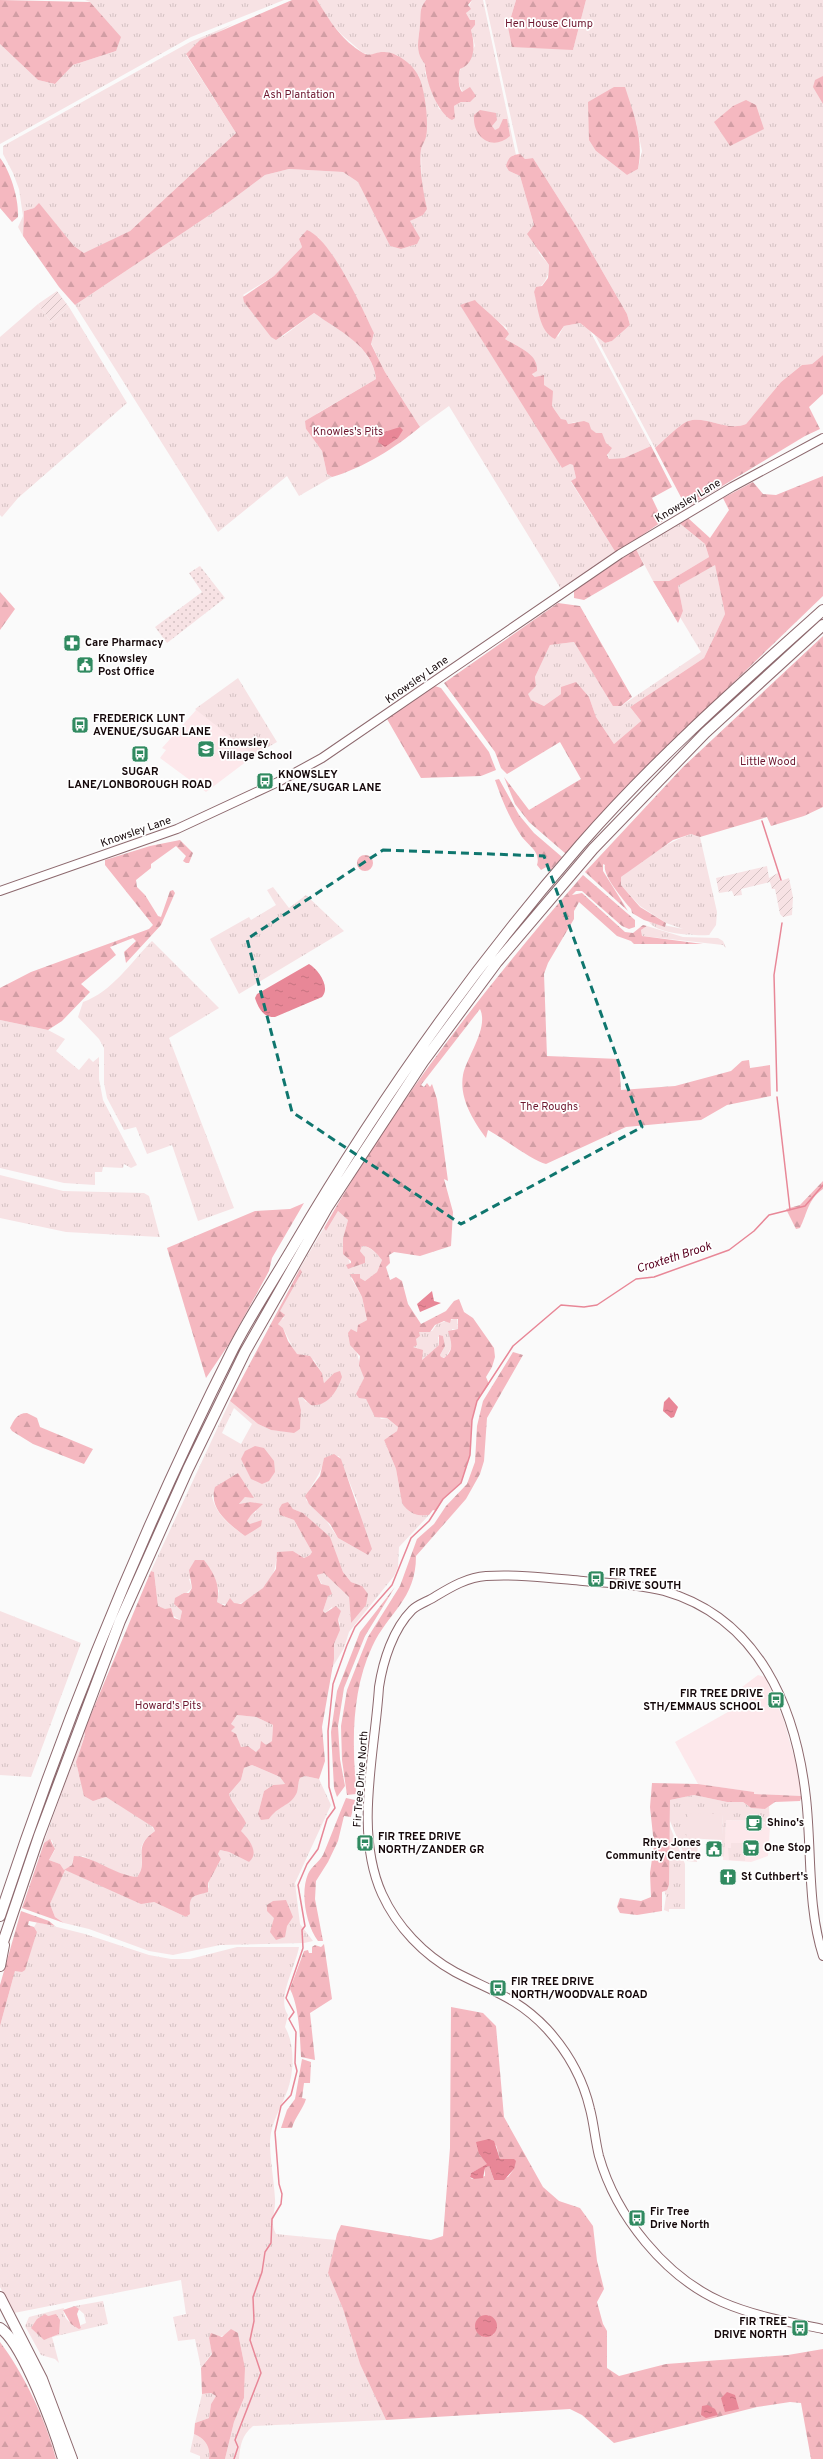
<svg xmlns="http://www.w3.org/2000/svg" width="823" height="2459" viewBox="0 0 823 2459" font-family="Overpass,sans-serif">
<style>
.built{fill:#fde8eb}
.grass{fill:url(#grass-tufts);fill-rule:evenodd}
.forest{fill:url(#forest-firs);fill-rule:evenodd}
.park{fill:url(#park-dots)}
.garden{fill:url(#garden-furrows)}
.pitch{fill:#f7e2e4}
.water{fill:url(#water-ripples)}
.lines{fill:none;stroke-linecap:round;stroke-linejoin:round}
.stream{stroke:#e88797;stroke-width:1.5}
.secondary-casing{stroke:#8d696e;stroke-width:10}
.highway-casing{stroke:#8d696e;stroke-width:12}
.secondary{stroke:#fff;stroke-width:8}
.highway{stroke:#fff;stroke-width:10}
.marked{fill:none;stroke:#0f766e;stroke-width:3;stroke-dasharray:8 5;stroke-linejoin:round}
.labels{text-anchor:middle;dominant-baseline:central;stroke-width:3.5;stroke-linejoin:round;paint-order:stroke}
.park-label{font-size:11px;fill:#6e1830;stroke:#fff}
.street-label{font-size:11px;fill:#16090b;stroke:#fff}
.poi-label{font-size:11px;font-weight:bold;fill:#16090b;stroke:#fff;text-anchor:start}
.water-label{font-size:12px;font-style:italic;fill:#59001f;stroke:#fff}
</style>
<defs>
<pattern id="grass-tufts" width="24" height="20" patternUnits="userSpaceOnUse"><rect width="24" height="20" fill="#f7e2e4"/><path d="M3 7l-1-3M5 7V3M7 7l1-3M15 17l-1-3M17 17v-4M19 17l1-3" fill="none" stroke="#d3c1c2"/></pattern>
<pattern id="forest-firs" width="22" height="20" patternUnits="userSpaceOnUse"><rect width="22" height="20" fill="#f5b8c0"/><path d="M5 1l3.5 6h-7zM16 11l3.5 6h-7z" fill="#d19da4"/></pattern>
<pattern id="park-dots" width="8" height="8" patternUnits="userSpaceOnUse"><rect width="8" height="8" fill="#f7e2e4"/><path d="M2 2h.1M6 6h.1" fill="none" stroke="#d3c1c2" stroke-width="1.8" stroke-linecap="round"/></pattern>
<pattern id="garden-furrows" width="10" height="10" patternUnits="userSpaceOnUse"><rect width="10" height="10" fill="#f7e2e4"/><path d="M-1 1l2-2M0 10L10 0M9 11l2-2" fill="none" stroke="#d3c1c2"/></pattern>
<pattern id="water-ripples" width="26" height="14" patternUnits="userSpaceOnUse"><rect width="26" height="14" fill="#e88797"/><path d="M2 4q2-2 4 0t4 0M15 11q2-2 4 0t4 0" fill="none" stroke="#c67381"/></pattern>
</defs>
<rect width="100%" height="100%" fill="#fafafa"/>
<path class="built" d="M197,709L255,755L206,792L160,758L166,750L162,748Z
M758,1675L765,1677L784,1721L799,1775L802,1796L753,1794V1792L698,1784L675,1742L749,1700L742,1687Z
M726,1820L760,1821L765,1823V1826H770L768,1856L751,1862L723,1860Z"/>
<path class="grass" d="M85,0H284L191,37L0,144V44L38,80L55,84L73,65L116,51L90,2Z
M317,0H426C419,9 421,13 420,24C419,40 414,51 425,64V73L439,109L455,118L454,106L461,102H470C450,78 459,70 475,46L471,30L475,25L474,20H470L466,13L472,0H483L516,155H513L509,171L520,176L534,225L539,253L549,265C548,278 545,284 534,292L539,308L558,337L564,326L580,323L590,331L651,446L624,458L609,459L606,443L591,429L575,422L568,424L561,419L552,406C554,390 541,385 532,373L537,371C539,354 518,347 505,339L507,328L487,313L475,300L562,468L570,464L573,465L576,478L571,482L616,553L561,589L449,406L420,427L385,372L371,343L374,333L345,275L318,237L299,239L302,247L274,276L243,295L282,337L314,313C339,331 372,345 376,379L318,413L306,429L322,451L327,474L332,477L299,496L287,476L218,532L75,305L229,202L265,175L289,169L343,172L358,182L390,246L401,249L417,244L410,221L422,215L421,148L426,136L419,76L397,55L383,52L372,55L363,53L342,35L328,19Z
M485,0H516L508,27L573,50L586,0H823V355L812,364L802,365L781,382L746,424C727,432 706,415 688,421C680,424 663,441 655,448L595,335L605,343L612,341L630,325L627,314L578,229L533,158L525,159L519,155ZM636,122L642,151L638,169L627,175L596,151Z
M233,24L198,44L186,55L236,133L130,231L89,252L84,253L74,246L39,204L34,208L24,211L23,236L18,227L23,216L19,189L13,173L3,154V146L190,42Z
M38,304L51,322L69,307L127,403L18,498L2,517L0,515V337Z
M678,522L705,544L709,557L669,581H653L636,549Z
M715,564L725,614L704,658L630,707L641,721L614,744L596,717L589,697L561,694L544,706L531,700L527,694L536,686L535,677L550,645L574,642L614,706H621L701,652L680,617L683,611L678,586Z
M238,678L277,742L254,755L195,709Z
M691,834L700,837L717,912L716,925L709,935C695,936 657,934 649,922L683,929L666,923L640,906L621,885V877C643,860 664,843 691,834Z
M273,887L289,908L306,895L344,931L239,994L210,939L249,917L251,920L276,905L267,890Z
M647,926L683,937L718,938L723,941L726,948L723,945L642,936L641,930Z
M152,941L219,1008L169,1038L234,1208L198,1221L172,1145L147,1154L136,1127L124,1130L107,1098L104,1083V1048L99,1039L78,1017L83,1002C112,992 131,962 152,941Z
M0,1020L48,1030L65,1039L56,1051L79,1070L89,1058L93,1062L99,1057V1079L103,1100L137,1165L131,1168L124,1164L123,1168L103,1167L102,1172H95V1185L64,1183L0,1168Z
M0,1175L63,1191L144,1193L149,1196L160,1237L66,1232L0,1218Z
M338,1211L348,1220L343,1238L351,1268L365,1263V1257L360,1251L362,1246C370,1246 377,1254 382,1260L377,1272L365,1281L360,1278H351L362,1297L367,1320L362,1323L357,1332L351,1329L352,1348L356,1350L364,1378L360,1388L362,1398L366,1399L381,1419L387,1418L398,1427L397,1431L384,1440L396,1469L402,1503C408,1513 417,1517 429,1515L399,1547L398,1567L394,1576L349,1632L344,1648L332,1668L334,1644L340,1623L332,1607L325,1613L323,1611L328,1596L317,1575L324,1572L349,1597L351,1623L362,1586L351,1582L343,1572L339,1561L317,1526L303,1513L293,1509L288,1502L280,1515L294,1520L312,1552L310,1555L304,1558L293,1551L276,1559C277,1585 241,1614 217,1602L219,1591L210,1568L189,1579L192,1588L174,1604L182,1611L180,1620L158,1606L154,1572L151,1571L230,1401L258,1424L271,1430L292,1432L300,1429L301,1410L298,1398L302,1397L306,1402L340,1372L334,1373L324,1383L322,1373L314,1360L296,1354L283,1328L277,1323L284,1318L279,1311L299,1270L322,1231L324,1228L326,1231ZM234,1408L252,1424L241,1444L222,1433ZM339,1456L357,1501L368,1555L338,1538L326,1520L306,1500C310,1483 322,1476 324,1458ZM238,1473L253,1497H245L239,1504L250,1502L255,1504L256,1512L250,1515L247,1521L250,1524L245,1536C231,1526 215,1514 212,1496Z
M457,1318L458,1329H452V1346L446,1357L441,1358L440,1355L445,1346L443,1336L438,1337L439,1345L422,1360L418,1348L413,1347L419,1332L432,1331L437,1324Z
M0,1611L81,1643L31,1777L0,1775Z
M237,1715L256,1717L273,1725L272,1741L256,1752L248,1746L241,1747L231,1731V1724Z
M84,1731L85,1735C72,1769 75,1773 97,1800L106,1797L149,1823L155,1831C129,1848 150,1861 137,1877L125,1876L83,1856L73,1859L72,1865L65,1870L154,1902L186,1917L190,1914L189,1900L194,1895L202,1894L209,1887C206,1876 217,1869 221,1859L218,1854L220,1850L229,1852L249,1862L241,1831L239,1810L231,1803L229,1794L241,1780L244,1768L252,1765L280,1777L285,1784L273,1785L264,1791L258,1814L269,1819C274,1811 279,1809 286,1804C295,1798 296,1787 300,1778L305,1776L319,1779L331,1805L295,1883L300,1924L313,1941L304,1943L220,1945L173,1955L149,1951L89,1929L64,1923L55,1917L50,1904L64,1870L60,1864L49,1860L55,1850L52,1840L44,1843L45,1839Z
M694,1795L727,1802H743L751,1808L765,1809L769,1806L770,1826H765V1822L760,1821L726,1820L724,1857L721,1856L723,1814L687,1838H698L697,1862L687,1861L670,1821V1800Z
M669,1824L685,1864V1909H669V1912L664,1910L666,1896L664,1890L669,1885Z
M731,1843H745V1861L729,1860L728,1848H731Z
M37,1922L85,1934L149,1955L171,1959H190L237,1947H299C296,1966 276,1999 288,2015L285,2027C295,2044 294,2071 288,2089C282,2106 271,2122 270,2141C270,2160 274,2180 275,2199C276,2212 269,2221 276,2234L336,2240L328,2273L343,2309L360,2364L386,2420L253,2426C242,2435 240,2445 239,2459H225L234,2422L244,2398L245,2368L238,2333L209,2338L212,2353L201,2368L195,2339L178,2341L173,2317L186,2314L181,2280L14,2313L0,2287V2026L15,1971L32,1947L37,1932L34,1927Z
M103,2301L108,2324L52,2337L59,2363L55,2359L41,2355L25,2326L29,2317L64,2308C61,2319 73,2325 81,2328V2325L86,2323L84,2314L75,2306ZM53,2315L58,2324L59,2334L46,2339L48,2316Z
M211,2393L216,2396L211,2404L209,2418L195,2423L202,2394Z
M194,2434C204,2438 211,2446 209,2459H200V2456L190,2452Z"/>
<path class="forest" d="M0,0L90,2L121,37L116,51L73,65L55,84L38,80L0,44Z
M292,0H317C329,20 342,41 363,53C371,57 375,52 383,52C396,51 414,65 419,77C425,90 429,123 426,137C425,141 422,145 421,149C419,168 423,191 427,209L423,215L410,221L420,238L417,244L401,249L390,246L358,182L343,172L289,169L265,175L229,202L75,305L59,287L23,236L24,211L34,208L39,203L74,246L84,253L130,231L236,133L186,54L200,40Z
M426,0H472L468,5L471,9L466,13L470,20H475V25L471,30C475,44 476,63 460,69C458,76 458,87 462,92L470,87L476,96L470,102H461L454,106L455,118L452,120C437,113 425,79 425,64C414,51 419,40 420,24C421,13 419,9 426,0Z
M516,0H586L573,50L512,47L508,27Z
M823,76V104L813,87L815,80Z
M614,87H625C634,115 644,139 638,169L627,175L596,151L589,140L588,102Z
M746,100L756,105L764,129L730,146L714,122L733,106Z
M480,110L496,113L497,120L492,126L495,130L499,128L503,119H507L510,136C492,152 472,137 474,115Z
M520,154L525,159L533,158L578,229L627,314L630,325L612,341L605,343L580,323L564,326L555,339C539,332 538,307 534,292L536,287L542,286L548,278L549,265L527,234L534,225L520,176L509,171L506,166C508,158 511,155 520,154Z
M0,158C11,172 19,200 18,217L12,222L0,208Z
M307,230C332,240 362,308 374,333L371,344L385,372L420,427C395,448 363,468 332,477L327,474L322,451L306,429L305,421L376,379C373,346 339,331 314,313L276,340L271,337L244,302L243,297L274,276L302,247L299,239Z
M475,300C484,310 505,325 509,334L505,339C518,347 539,354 537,371L532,374L535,377L544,375V385L553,391L552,406L561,419L566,420L568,424L584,421L589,423L591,429L596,433H602L606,443L612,448L607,455L609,459L624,458L651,446L672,487L652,498L663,521L616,553L571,481L576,478L573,465L570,464L562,468L460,305Z
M823,355V394L809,407L820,429L805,436L691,505L684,503L655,448C663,441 680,424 688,421C706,415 727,432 746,424L781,382L802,365L812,364Z
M823,476V596L651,762L566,854L529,822L515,804L504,777L529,810L581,779L560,742L507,774L501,768L495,752L444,683L558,603L580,606L632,697L621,706H613L574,642L550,645L535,677L536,686L528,694L531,700L544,706L561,694V687L576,682L589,697L596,717L614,744L641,721L630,707L704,658L725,614L715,565L678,586L683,611L678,623L653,581H669L709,557L705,544L678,522L688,518L710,538L729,510L723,498L753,482L763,494L776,495Z
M636,549L644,565L584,600L574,598V591Z
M0,592L15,609L0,630Z
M823,636V807L804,816L771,826L767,817L700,837L691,834L673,840L621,877V885L640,907L666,923L665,927L644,920L632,913L631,909C624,901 602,875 605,865L603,864V871L628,911L585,872L683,767Z
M432,685L441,688L489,752L496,770L481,776L421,778L387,719Z
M499,779L519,815L534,833L562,857L549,872L548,866L541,870L537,865C541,852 529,846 522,837C510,820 502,800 495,780Z
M180,840L193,853L189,863H186L183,861L186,856L176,846L151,864V868L136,880L137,887L145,895L158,916L161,917L170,891L173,890L175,893L161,925L126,963L124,952L136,941L133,938L110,947L116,955L81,984L90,992L62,1021L48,1030L0,1020V988L31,972L149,929L153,925L105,865V860L150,846Z
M357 863a8 8 0 1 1 16 0a8 8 0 1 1-16 0Z
M583,875L635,920V927L629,929L622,926L582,891H576L572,895L582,893L625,932L633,933L643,925L647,926L641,930L642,936L703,944H634L631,941L617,936L579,902L574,911V919L548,963L544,974L547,1056L619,1059L621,1090L675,1086L731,1071L742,1061L749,1060L750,1068L770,1065L771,1096L727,1105L701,1120L626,1127L546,1164C534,1162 503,1138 488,1130L486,1138C473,1120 459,1098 463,1075C467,1056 489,1028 480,1009L421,1085L424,1087L427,1083L430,1087L432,1084L437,1099L448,1181L444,1179L453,1212L451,1246L420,1256L394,1252L389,1255L390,1263L386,1267L390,1280L396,1277L402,1281L408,1304L421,1324L446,1311L454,1301L459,1299L464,1312L473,1318L494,1348L495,1357L492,1367L486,1377L489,1384L477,1401L472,1420L470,1455L461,1483L443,1499L436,1511L433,1510L429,1515C417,1517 408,1513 402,1503L396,1469L384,1440L397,1431L398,1427L387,1418L375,1417L366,1399L359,1398L356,1394L364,1378L359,1365L360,1356L350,1345L348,1333L351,1329L357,1332L358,1325L367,1320L362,1297L350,1274H360V1278L365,1281L377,1272L382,1260C377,1254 371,1246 362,1246L360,1251L365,1257V1263L348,1269L346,1265L351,1263V1261L343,1254V1238L348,1220L338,1211L326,1231L324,1228C394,1103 489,983 583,875ZM451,1319H458V1329L448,1331C451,1341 455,1350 444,1358L441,1357L440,1355L445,1346L443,1336L439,1335V1345L422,1360L423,1350L413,1347L417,1345L416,1339L420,1336L419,1332H430L435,1325L444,1321L450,1323Z
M823,1181V1189C808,1199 807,1214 800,1228L796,1229L786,1209L800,1205Z
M304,1203L272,1258L269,1271L229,1344L206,1378L167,1248L255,1211L290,1209Z
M300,1269L302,1272L280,1311L285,1315L278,1324L283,1328L288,1341L297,1354L310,1356L322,1373L324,1383L334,1373L340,1371L342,1377C337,1391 328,1407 311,1405L302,1397L298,1398L301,1410L300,1429L294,1433L271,1430L258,1424L230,1401Z
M513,1352L523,1355L487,1418L484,1461L480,1474L466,1499L416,1556C416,1600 388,1612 372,1647C357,1679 353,1717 354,1752C354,1766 356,1780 356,1794L347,1795L342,1760L341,1726L347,1690L368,1637L400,1586L417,1539L434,1524L446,1506L467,1484L475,1462L477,1426L483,1401Z
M27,1413L37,1418L40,1427L93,1449L84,1464L33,1444L12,1431L10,1428C14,1420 17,1413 27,1413Z
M255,1446L264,1448L274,1461L275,1472L269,1481L262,1484L251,1479L241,1459L245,1451Z
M334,1454L341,1459L372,1549L368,1555L338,1538L330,1524L309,1504L305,1496L320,1476L324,1458Z
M238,1473L254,1498L245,1497L239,1504L250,1502L263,1504L251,1515L247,1521L250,1524L262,1520L261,1526L245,1536C229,1524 208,1509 215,1487Z
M288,1502L293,1509L303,1513L330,1537L343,1572L351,1582L362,1586L368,1594L366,1605L351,1623L349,1597L324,1573L317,1575L321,1584L329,1586L332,1594L328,1596L323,1611L325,1613L336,1606L341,1611L338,1619L340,1630L334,1644V1659L322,1727L325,1761L319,1779L305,1776L300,1778C297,1784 299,1791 295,1796C289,1806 278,1806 269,1819L261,1820L258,1814L264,1791L273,1785L285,1784L280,1777L252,1765L244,1768L241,1780L229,1794C232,1805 241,1812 246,1823L241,1831C249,1839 260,1853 249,1862L229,1852L220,1850L218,1854L221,1859L208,1883V1892C192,1897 189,1894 190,1914L186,1917L154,1902L141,1904L65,1870L50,1904L55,1917L64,1923L22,1908L44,1843L50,1839L55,1849L49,1860L60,1864L64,1870L72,1865L74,1856C94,1856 114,1875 137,1877C150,1861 130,1848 155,1831L153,1827L106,1797L93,1801L84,1796L76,1762L85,1735L84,1731L151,1571L154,1572L158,1606L165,1609L171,1608L174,1618L180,1620L182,1611L174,1604L175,1598L184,1593H189L192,1588L189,1570L195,1560H204C214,1573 221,1586 217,1602L225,1606L230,1598L234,1603L241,1604L263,1588L276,1569L277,1552L293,1551L304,1558L310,1555L312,1552L294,1520L280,1515L279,1509L282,1504ZM237,1715L256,1717L273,1725L272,1741L266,1745L261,1741L260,1748L256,1752L248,1746L241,1747L236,1734L231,1731L235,1727L231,1724Z
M395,1587L365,1636L344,1688L338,1726L340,1759L345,1786L337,1797L334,1788L331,1732L337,1691L360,1632Z
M652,1783L698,1784L754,1792V1794L802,1796L800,1801L775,1802L765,1809L751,1808L743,1802H727L694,1795L670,1800L669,1885L667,1890L662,1892V1911L637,1915L620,1913L617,1907L620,1898L641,1901L651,1897L650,1873L654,1845L650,1807Z
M346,1798L355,1800L351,1817L344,1816L338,1841L328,1862L316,1881L315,1899L323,1941H318C306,1925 300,1893 308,1874C311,1867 319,1862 323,1855C331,1836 338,1817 346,1798Z
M286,1900L293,1917L287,1926L285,1937L276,1940L270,1932L274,1918L267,1911V1905L273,1901Z
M21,1911L49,1921L55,1926L29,1921L28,1925L34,1927L37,1932L25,1970L22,1972L15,1971L0,2026V1985Z
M324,1944L332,1999L310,2013L315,2060L301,2057C300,2037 299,2006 290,1989L304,1951L308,1950L309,1953H312V1947L315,1945L321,1947Z
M451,2007L483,2013L496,2026L504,2117L543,2187L559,2201L580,2208L593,2226L597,2261L604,2289L597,2302L603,2324L607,2331V2368L619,2376L666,2364L788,2355L823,2349V2459H811L801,2403L790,2402L757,2407L614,2443L582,2415L570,2409L386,2420L360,2364L343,2309L328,2273L337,2234L341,2225L431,2240L443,2236L450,2148ZM496,2145L500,2159H514V2169L508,2177L494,2180L489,2166L485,2168V2176L472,2179L470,2177L471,2173L488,2164L479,2154ZM489,2315L494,2334L484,2337L481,2317Z
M302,2059L311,2062L310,2083H304L302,2098L306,2099C303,2109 295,2117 292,2128H281L287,2110L295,2099Z
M75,2306L79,2309L77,2314L81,2328L79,2329L71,2324L63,2310Z
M45,2314L48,2316L56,2314L60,2320L59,2334L44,2340L31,2328L37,2319Z
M231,2329L238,2333L245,2368L244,2398L234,2422L225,2459H209C211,2446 204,2438 194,2434L195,2423L209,2418L211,2404L216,2396L211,2393L202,2394L201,2368L212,2354L209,2338L211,2333L222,2337Z
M0,2342C24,2374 46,2420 56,2459H0Z"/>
<path class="park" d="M200,566L225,598L167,643L155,627L202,592L189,573Z"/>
<path class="garden" d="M57,291L69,307L51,322L38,304Z
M767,866L769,878L778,873L780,881L789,878L793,897L792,915L783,917L780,914L775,889H772L770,882L741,889L742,895L734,896L732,891L719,893L716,878Z"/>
<path class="pitch" d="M688,1813L723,1814L722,1840L686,1838Z"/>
<path class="water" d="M400,427L403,430L398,438L385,447L378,442L381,433Z
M309,964C318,969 331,987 322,997L275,1017C263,1018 258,1007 255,998L257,994Z
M432,1291L434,1301L441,1303L420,1312L417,1304Z
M669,1397L678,1407L674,1417L671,1418L663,1411L664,1402Z
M489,2139L494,2141L500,2159H514L516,2161L514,2169L504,2180H494L489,2166L485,2168L483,2178L474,2179L470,2177L471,2173L487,2164L479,2154L476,2142Z
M475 2326a11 11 0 1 1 22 0a11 11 0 1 1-22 0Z
M727,2392L735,2395L739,2409L725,2412L721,2398Z
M708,2405L715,2409L718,2415L706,2418L701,2415L702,2406Z"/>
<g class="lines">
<path class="stream" d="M762,821L781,880
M777,1091L774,975L782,923
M777,1097L790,1210
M234,2459L238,2447L235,2440L261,2373L250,2340L254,2321L253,2297L262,2272L265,2252L271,2243L272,2219L281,2204L282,2194L279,2184L275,2132L281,2106L291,2095L297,2071L295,2063L296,2032L289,2019L294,2012L286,1998L303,1948L302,1930L305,1926L298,1885L307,1864L318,1849L327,1819L335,1808L329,1787L328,1731L333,1684L347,1645L355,1627L392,1585L411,1538L429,1521L443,1499L461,1483L470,1455L472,1420L477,1401L513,1346L561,1305L584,1307L597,1305L636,1279L654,1277L729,1250L754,1231L769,1215L805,1206L823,1185"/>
<g class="secondary-casing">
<path id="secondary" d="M0,891L177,829L278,782L322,758L620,554L732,487L823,438
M823,1956C807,1906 812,1851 806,1798C796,1708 759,1618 664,1591C638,1584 609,1583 583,1581C550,1578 518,1574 486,1576C468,1577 451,1587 436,1596C429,1601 418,1604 412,1610C393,1629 383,1661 379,1687C375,1753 354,1832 382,1894C397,1927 424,1955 455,1972C491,1991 517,1997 547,2029C567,2051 583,2079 590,2109C594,2124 595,2140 599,2156C616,2216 665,2277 722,2302C754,2316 789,2322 823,2329"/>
</g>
<g class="highway-casing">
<path id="highway" d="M0,1916C64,1722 141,1532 233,1349C251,1314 273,1281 293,1247C377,1104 471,970 580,845C654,760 739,685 823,610
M0,1951L39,1836L120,1621L188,1469L245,1352L327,1208L423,1062L497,962L593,849L705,733L823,625
M0,1966L4,1945
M0,2297L42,2379L72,2459
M0,2328C23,2343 55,2431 63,2459"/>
</g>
<use href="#secondary" class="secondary"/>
<use href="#highway" class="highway"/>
</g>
<path class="marked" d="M383,850L544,856L642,1127L461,1224L292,1112L247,939Z"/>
<defs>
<g id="pharmacy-square" transform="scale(0.9)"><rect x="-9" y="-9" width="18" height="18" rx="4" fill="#308a60" stroke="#fff"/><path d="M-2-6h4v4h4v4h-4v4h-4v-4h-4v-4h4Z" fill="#fff"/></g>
<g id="civic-square" transform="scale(0.9)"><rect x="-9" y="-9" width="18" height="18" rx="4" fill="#308a60" stroke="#fff"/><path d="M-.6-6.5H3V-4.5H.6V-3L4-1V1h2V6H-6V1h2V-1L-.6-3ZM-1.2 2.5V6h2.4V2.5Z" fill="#fff"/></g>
<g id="bus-square" transform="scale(0.9)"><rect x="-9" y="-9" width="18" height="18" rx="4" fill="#308a60" stroke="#fff"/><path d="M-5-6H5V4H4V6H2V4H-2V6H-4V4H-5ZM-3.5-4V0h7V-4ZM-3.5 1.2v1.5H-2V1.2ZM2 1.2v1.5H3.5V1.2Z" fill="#fff"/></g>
<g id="school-square" transform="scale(0.9)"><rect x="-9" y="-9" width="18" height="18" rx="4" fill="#308a60" stroke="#fff"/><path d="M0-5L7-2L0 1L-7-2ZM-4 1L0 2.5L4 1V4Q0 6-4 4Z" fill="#fff"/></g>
<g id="cafe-square" transform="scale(0.9)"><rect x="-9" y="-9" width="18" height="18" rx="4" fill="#308a60" stroke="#fff"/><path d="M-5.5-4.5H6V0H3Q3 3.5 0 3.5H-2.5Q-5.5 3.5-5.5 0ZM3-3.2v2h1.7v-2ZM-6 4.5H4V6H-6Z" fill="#fff"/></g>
<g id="supermarket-square" transform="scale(0.9)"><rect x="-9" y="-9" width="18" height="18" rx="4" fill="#308a60" stroke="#fff"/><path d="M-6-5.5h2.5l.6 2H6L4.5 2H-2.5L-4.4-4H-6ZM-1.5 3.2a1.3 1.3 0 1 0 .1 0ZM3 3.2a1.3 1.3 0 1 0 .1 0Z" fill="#fff"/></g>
<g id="church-square" transform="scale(0.9)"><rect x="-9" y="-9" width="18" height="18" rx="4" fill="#308a60" stroke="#fff"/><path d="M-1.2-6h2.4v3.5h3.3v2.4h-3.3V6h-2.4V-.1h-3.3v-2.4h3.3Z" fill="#fff"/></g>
</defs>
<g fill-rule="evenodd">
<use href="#pharmacy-square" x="72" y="643"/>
<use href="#civic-square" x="85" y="665"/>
<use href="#bus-square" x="80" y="725"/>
<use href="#school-square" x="206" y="749"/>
<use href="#bus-square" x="140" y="754"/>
<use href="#bus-square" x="265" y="781"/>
<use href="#bus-square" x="596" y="1579"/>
<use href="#bus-square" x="776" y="1700"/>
<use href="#cafe-square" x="754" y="1823"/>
<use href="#bus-square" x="365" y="1843"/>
<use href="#supermarket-square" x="751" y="1848"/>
<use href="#civic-square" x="714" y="1849"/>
<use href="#church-square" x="728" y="1877"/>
<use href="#bus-square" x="498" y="1988"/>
<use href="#bus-square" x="637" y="2218"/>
<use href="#bus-square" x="800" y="2328"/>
</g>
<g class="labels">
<g class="park-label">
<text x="549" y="24">Hen House Clump</text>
<text x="299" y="95">Ash Plantation</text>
<text x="348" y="432">Knowles's Pits</text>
<text x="768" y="762">Little Wood</text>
<text x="549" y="1107">The Roughs</text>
<text x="168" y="1706">Howard's Pits</text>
</g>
<g class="street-label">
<text transform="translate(688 501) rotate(-31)">Knowsley Lane</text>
<text transform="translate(417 680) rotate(-35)">Knowsley Lane</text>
<text transform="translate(136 832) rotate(-19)">Knowsley Lane</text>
<text transform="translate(361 1779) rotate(-86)">Fir Tree Drive North</text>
</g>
<g class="poi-label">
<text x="85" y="643">Care Pharmacy</text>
<text x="98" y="659">Knowsley<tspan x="98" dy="13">Post Office</tspan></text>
<text x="93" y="719">FREDERICK LUNT<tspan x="93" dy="13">AVENUE/SUGAR LANE</tspan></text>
<text x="219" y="743">Knowsley<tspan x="219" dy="13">Village School</tspan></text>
<text x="140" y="772" text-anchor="middle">SUGAR<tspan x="140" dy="13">LANE/LONBOROUGH ROAD</tspan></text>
<text x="278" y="775">KNOWSLEY<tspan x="278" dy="13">LANE/SUGAR LANE</tspan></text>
<text x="609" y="1573">FIR TREE<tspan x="609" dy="13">DRIVE SOUTH</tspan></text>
<text x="763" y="1694" text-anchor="end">FIR TREE DRIVE<tspan x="763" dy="13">STH/EMMAUS SCHOOL</tspan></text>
<text x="767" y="1823">Shino's</text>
<text x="378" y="1837">FIR TREE DRIVE<tspan x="378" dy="13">NORTH/ZANDER GR</tspan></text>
<text x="701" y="1843" text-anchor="end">Rhys Jones<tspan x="701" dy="13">Community Centre</tspan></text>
<text x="764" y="1848">One Stop</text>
<text x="741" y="1877">St Cuthbert's</text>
<text x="511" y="1982">FIR TREE DRIVE<tspan x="511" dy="13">NORTH/WOODVALE ROAD</tspan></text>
<text x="650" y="2212">Fir Tree<tspan x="650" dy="13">Drive North</tspan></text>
<text x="787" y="2322" text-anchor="end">FIR TREE<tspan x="787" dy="13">DRIVE NORTH</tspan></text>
</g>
<g class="water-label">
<text transform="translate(674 1258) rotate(-18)">Croxteth Brook</text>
</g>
</g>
</svg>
